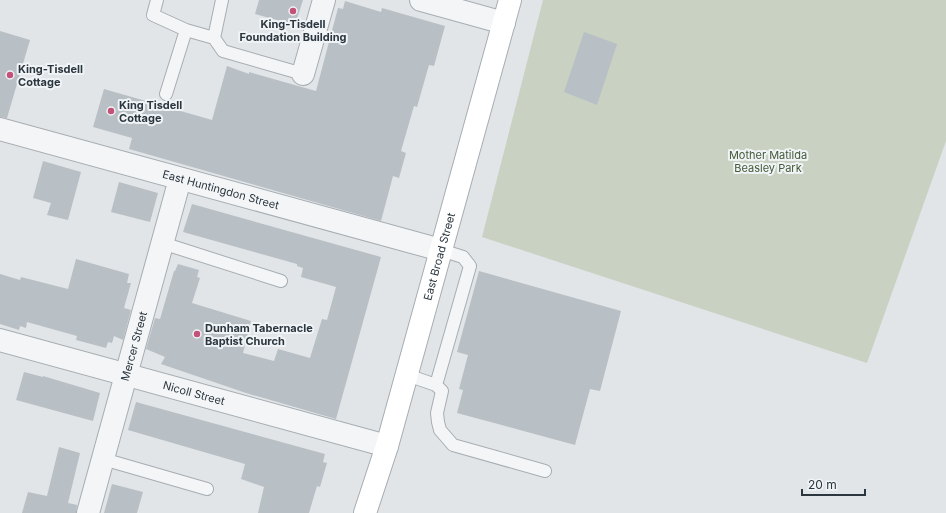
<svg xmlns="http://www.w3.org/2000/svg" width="946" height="513" viewBox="0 0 946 513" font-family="Inter,sans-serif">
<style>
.green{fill:#c9d1c3}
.building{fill:#b8bfc5}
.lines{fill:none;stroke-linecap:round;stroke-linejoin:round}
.service-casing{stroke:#a7adb2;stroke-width:14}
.minor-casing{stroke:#a7adb2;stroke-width:24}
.secondary-casing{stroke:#a7adb2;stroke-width:24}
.service{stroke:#f3f5f7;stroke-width:12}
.minor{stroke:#f3f5f7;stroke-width:22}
.secondary{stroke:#fff;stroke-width:22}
.poi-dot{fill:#c35178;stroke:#f0f4f6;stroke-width:1.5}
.labels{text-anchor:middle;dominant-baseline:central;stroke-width:4;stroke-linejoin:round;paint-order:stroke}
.poi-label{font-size:11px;font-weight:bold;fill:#2b363e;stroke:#f0f4f6;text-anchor:start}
.park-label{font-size:11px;fill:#455939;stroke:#f0f4f6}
.street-label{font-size:11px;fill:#2b363e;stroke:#f0f4f6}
</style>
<rect width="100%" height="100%" fill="#e1e5e8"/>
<path class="green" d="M543,0H946V141L867,363L482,237Z"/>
<path class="building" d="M259,0H303L295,25L255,14Z
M345,1L381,12L382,8L445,26L434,66L429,65L417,107L414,106L401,151L406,153L399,178L393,176L381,221L129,149L132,138L93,127L104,89L212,120L227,66L249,74V72L316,91L338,8L343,9Z
M0,31L30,40L7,118L0,117Z
M584,32L617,44L597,105L564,92Z
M43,161L81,172L68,220L47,215L51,203L33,198Z
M119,182L158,193L150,222L111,212Z
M192,204L381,257L336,419L246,393L161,364L165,357L146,349L155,318L160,319L174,271H175L178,264L199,270L197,277L200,278L192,303L251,321L243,353L274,361L278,349L310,358L322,319L327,320L336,287L301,277L303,268L297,266V264L183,232Z
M76,259L129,274L127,283H131L124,308L131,310L123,340L114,336L112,343L108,342L106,348L76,340L77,336L27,322L26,328L20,326L19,330L0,324V274L20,280L21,277L68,289Z
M479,271L621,311L600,391L590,389L575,445L457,413L463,390L459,389L468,355L457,352Z
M24,372L43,377V376L100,393L93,421L16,400Z
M136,402L325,454L323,462L327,463L320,487L317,486L309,513H258L264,487L241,479L245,464L128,430Z
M59,447L80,453L68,503L77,505L76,513H22L28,492L47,496Z
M112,484L143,492L137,513H104Z"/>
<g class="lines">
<g class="service-casing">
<path id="service" d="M157,0L153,15L186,30
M214,38L223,51L303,74
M214,38L222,0
M166,94L186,30L214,38
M162,243L281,281
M407,375L436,385L442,391L437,413L438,422L440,430L453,445L545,471
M436,385L470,266L463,257L441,250
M103,459L207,489"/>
</g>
<g class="minor-casing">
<g id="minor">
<path d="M421,0L504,23"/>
<path d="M303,74L324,0"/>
<path id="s1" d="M0,129L441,250"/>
<path id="s2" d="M0,340L387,446"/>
<path id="s3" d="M88,513L180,179"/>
</g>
</g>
<g class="secondary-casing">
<g id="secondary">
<path id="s4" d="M365,513L387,446L510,0"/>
</g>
</g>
<use href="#service" class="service"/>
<use href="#minor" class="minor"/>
<use href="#secondary" class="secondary"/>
</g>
<g class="poi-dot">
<circle cx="293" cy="11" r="4"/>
<circle cx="10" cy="75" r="4"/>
<circle cx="111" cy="111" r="4"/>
<circle cx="197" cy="334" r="4"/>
</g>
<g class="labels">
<g class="poi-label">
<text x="293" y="24" text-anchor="middle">King-Tisdell<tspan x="293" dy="13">Foundation Building</tspan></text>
<text x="18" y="69">King-Tisdell<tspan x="18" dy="13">Cottage</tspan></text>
<text x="119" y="105">King Tisdell<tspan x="119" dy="13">Cottage</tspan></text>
<text x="205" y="328">Dunham Tabernacle<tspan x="205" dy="13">Baptist Church</tspan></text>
</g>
<g class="park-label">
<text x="768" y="155">Mother Matilda<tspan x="768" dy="13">Beasley Park</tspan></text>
</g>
<g class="street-label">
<text stroke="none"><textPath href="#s1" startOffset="229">East Huntingdon Street</textPath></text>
<text stroke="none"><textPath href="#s4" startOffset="267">East Broad Street</textPath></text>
<text stroke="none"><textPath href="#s3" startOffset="173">Mercer Street</textPath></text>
<text stroke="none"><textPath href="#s2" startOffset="201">Nicoll Street</textPath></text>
</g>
</g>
<path d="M802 489v6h63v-6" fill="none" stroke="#2b363e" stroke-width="2"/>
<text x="808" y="489" font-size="12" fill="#2b363e" stroke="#f0f4f6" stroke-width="3" paint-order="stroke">20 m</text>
</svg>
